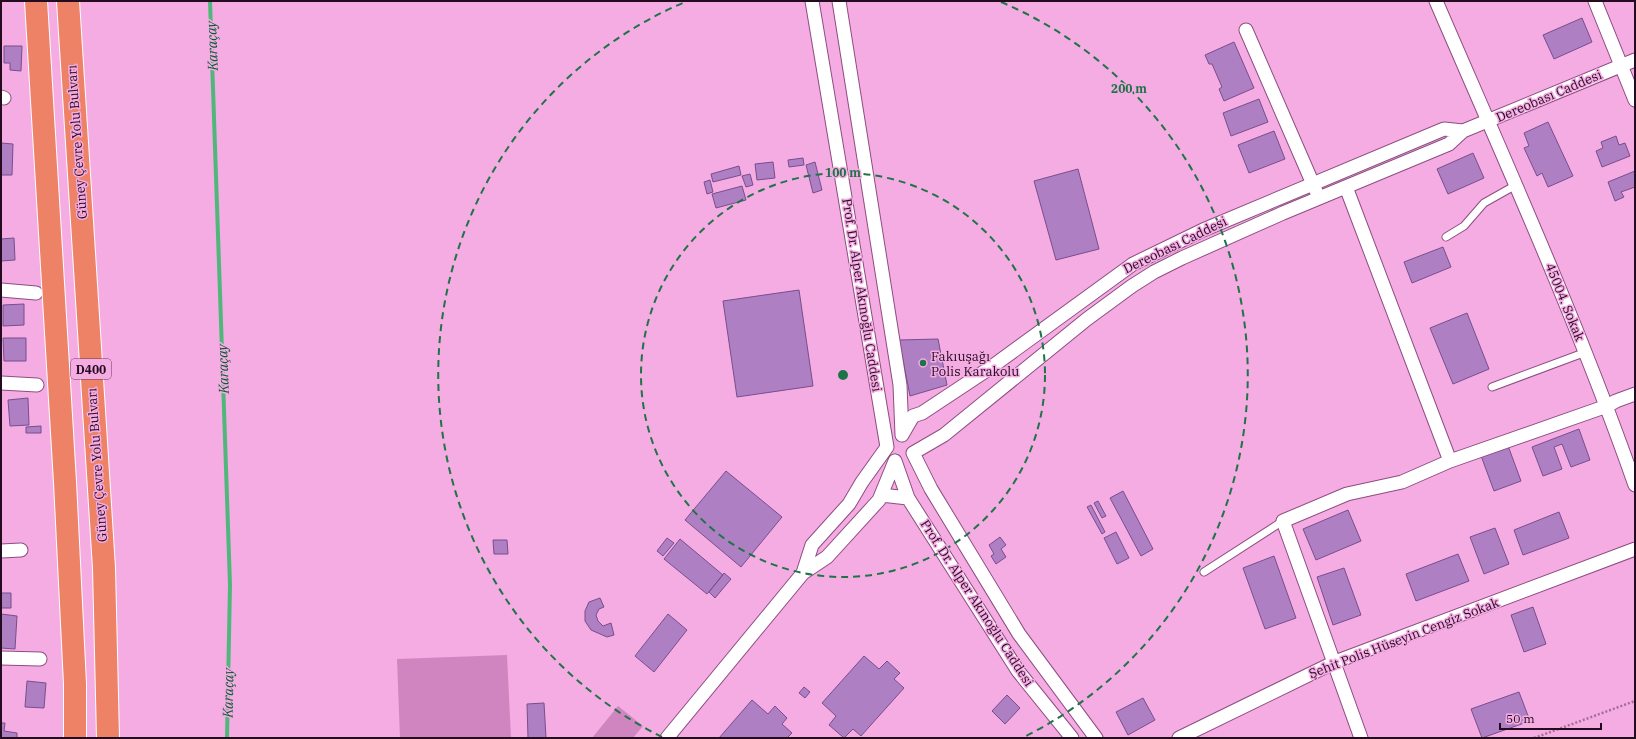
<svg xmlns="http://www.w3.org/2000/svg" width="1636" height="739" viewBox="0 0 1636 739" font-family="'IBM Plex Serif',serif">
<style>
.garden{fill:#d185c0}
.lines{fill:none;stroke-linecap:round;stroke-linejoin:round}
.stream{stroke:#50b77b;stroke-width:4}
.building{fill:#ae80c3;stroke:#794d8c}
.service-casing{stroke:#8d4d80;stroke-width:9}
.minor-casing{stroke:#8d4d80;stroke-width:15}
.trunk-casing{stroke:#fff;stroke-width:24}
.path{stroke:#a56e98;stroke-width:2.5;stroke-dasharray:2 2;stroke-linecap:butt}
.service{stroke:#fff;stroke-width:7}
.minor{stroke:#fff;stroke-width:13}
.trunk{stroke:#ee8267;stroke-width:22}
.ring{fill:none;stroke:#1f7447;stroke-width:2;stroke-dasharray:7 5}
.poi-dot{fill:#1f7447;stroke:#f4ace3;stroke-width:1.5}
.labels{text-anchor:middle;dominant-baseline:central;stroke-width:3;stroke-linejoin:round;paint-order:stroke}
.shield{fill:#f4ace3;stroke:#633b5a;stroke-width:1}
.shield-label{font-size:12px;font-weight:bold;fill:#250b20}
.street-label{font-size:13px;fill:#250b20;stroke:#f4ace3}
.poi-label{font-size:13px;fill:#250b20;stroke:#f4ace3;text-anchor:start}
.water-label{font-size:14px;font-style:italic;fill:#0b5b33;stroke:#f4ace3}
.centre{fill:#1f7447;stroke:#f4ace3;stroke-width:2}
.ring-label{font-size:12px;text-anchor:middle;font-weight:bold;fill:#1f7447;stroke:#f4ace3;stroke-width:3;stroke-linejoin:round;paint-order:stroke}
</style>
<rect width="100%" height="100%" fill="#f4ace3"/>
<path class="garden" d="M507,655L511,738H400L397,659Z
M618,706L643,726L633,738H592Z"/>
<g class="lines">
<path class="stream" d="M210,1L230,585L227,738"/>
</g>
<path class="building" d="M1582,18L1592,42L1554,59L1543,35Z
M1234,42L1254,88L1224,101L1219,89L1222,87L1212,64H1209L1205,55Z
M4,46H22L21,71L10,70V63H4Z
M1259,99L1268,122L1231,136L1223,113Z
M1548,122L1573,176L1548,187L1542,173L1537,176L1524,148L1529,146L1524,133Z
M1274,131L1285,159L1249,173L1238,145Z
M1616,136L1619,145L1625,143L1630,156L1602,167L1596,151L1603,148L1601,142Z
M1,143L13,144L12,175H1Z
M1473,153L1484,178L1448,194L1437,169Z
M803,158L804,165L789,167L788,160Z
M773,162L775,178L757,180L755,164Z
M815,162L822,190L813,193L806,165Z
M739,166L741,175L713,182L711,174Z
M1078,169L1099,249L1056,260L1034,181Z
M1635,171V187L1621,192L1624,197L1615,201L1608,182Z
M750,174L753,185L746,187L742,176Z
M710,180L713,192L707,194L704,182Z
M742,186L746,200L716,208L712,194Z
M14,238L15,260L1,261V239Z
M1443,247L1451,267L1412,283L1404,262Z
M799,290L813,386L737,397L723,301Z
M24,304V325L3,326V305Z
M1467,313L1489,369L1453,384L1430,328Z
M3,338H26V361H4Z
M938,339L947,385L910,396L899,340Z
M28,398L29,425L10,426L8,400Z
M41,426V433H26V427Z
M1579,429L1590,460L1571,467L1562,444L1554,447L1562,469L1543,476L1532,447Z
M1507,443L1521,481L1494,491L1480,453Z
M726,471L782,517L741,567L685,520Z
M1123,491L1153,549L1141,556L1110,498Z
M1098,501L1106,516L1102,518L1094,503Z
M1091,505L1105,532L1102,534L1087,507Z
M1348,510L1361,541L1316,560L1303,529Z
M1559,512L1569,538L1523,555L1514,530Z
M1495,528L1509,564L1484,574L1470,537Z
M1116,532L1129,558L1117,564L1104,538Z
M1000,537L1006,545L1001,549L1006,557L996,564L991,556L994,554L989,545Z
M667,538L674,543L663,556L657,551Z
M680,539L723,575L707,594L664,559Z
M493,540H507L508,554H494Z
M1458,554L1469,581L1416,601L1406,574Z
M1274,556L1296,618L1265,629L1243,568Z
M1344,568L1361,615L1333,625L1317,577Z
M724,573L731,579L715,598L709,592Z
M1,593H11V608H1Z
M600,598L604,607L599,609L596,615L598,621L603,626L611,623L614,635L607,637L591,630L585,621V611L589,602Z
M1533,607L1546,644L1524,652L1511,615Z
M1,614L17,616L15,649L1,648Z
M668,614L687,630L654,672L635,656Z
M864,656L879,669L887,661L900,673L894,679L904,688L861,736L853,729L844,738L829,725L836,716L822,703Z
M27,681L46,683L44,708L25,707Z
M804,687L810,692L805,698L799,693Z
M1519,692L1530,721L1482,738L1471,709Z
M1007,695L1020,708L1005,724L992,711Z
M1143,698L1155,720L1128,735L1116,712Z
M752,700L768,714L775,706L787,718L782,724L792,733L787,738H719Z
M544,703L546,738H528L527,704Z
M1,723H5L4,731L17,733V738H1Z"/>
<g class="lines">
<g class="service-casing">
<path id="service" d="M1446,237L1464,226L1484,203L1516,185
M1492,387L1586,352
M1204,572L1283,521"/>
</g>
<g class="minor-casing">
<path id="minor" d="M839,1L900,385L902,435
M1436,1C1505,161 1577,320 1635,485
M1595,1L1635,100
M1246,30L1316,191
M1,97L4,98
M1346,187L1450,461
M1,290L36,293
M1,383L37,385
M902,435L913,416L922,413L990,368L1133,264L1203,230L1444,129L1463,131
M895,461L908,498L1018,671L1072,738
M881,495L908,498
M1,551L21,550
M803,573L812,545L849,504L862,482L887,447L812,1
M1,658L40,659
M667,738L803,573L827,557L879,500L895,461
M1096,738L1019,634L931,489L913,453L944,435L1087,319L1132,286L1154,272L1182,258L1283,213L1449,144L1463,131L1635,60
M1179,738L1335,662L1635,549
M1361,738L1283,521L1347,494L1402,482L1450,461L1607,406L1616,401L1635,394"/>
</g>
<g class="trunk-casing">
<path id="trunk" d="M36,1L65,482L75,684V738
M68,1L104,568L108,738"/>
</g>
<path class="path" d="M1534,738L1635,701"/>
<use href="#service" class="service"/>
<use href="#minor" class="minor"/>
<use href="#trunk" class="trunk"/>
</g>
<g class="ring">
<circle cx="843" cy="375" r="202"/>
<path d="M662 737A405 405 0 0 1 685 2M1001 2A405 405 0 0 1 1024 737"/>
</g>
<circle class="poi-dot" cx="923" cy="363" r="4"/>
<g class="labels">
<rect class="shield" x="71" y="359" width="40" height="20" rx="3"/>
<g class="shield-label">
<text x="91" y="369">D400</text>
</g>
<g class="street-label">
<text transform="translate(1549 96) rotate(-23)">Dereobası Caddesi</text>
<text transform="translate(77 142) rotate(-94)">Güney Çevre Yolu Bulvarı</text>
<text transform="translate(1175 245) rotate(-26)">Dereobası Caddesi</text>
<text transform="translate(862 295) rotate(81)">Prof. Dr. Alper Akınoğlu Caddesi</text>
<text transform="translate(1565 302) rotate(68)">45004. Sokak</text>
<text transform="translate(97 465) rotate(-94)">Güney Çevre Yolu Bulvarı</text>
<text transform="translate(977 603) rotate(57)">Prof. Dr. Alper Akınoğlu Caddesi</text>
<text transform="translate(1404 638) rotate(-21)">Şehit Polis Hüseyin Cengiz Sokak</text>
</g>
<g class="poi-label">
<text x="931" y="356">Fakıuşağı<tspan x="931" dy="15">Polis Karakolu</tspan></text>
</g>
<g class="water-label">
<text transform="translate(212 46) rotate(-92)">Karaçay</text>
<text transform="translate(223 369) rotate(-92)">Karaçay</text>
<text transform="translate(228 693) rotate(-89)">Karaçay</text>
</g>
</g>
<circle cx="843" cy="375" r="6" class="centre"/>
<g class="ring-label">
<text x="1129" y="93">200 m</text>
<text x="843" y="177">100 m</text>
</g>
<rect width="1636" height="739" fill="none" stroke="#250b20" stroke-width="4"/>
<path d="M1500 723v6h101v-6" fill="none" stroke="#250b20" stroke-width="2"/>
<text x="1506" y="723" font-size="12" fill="#250b20" stroke="#f4ace3" stroke-width="3" paint-order="stroke">50 m</text>
</svg>
